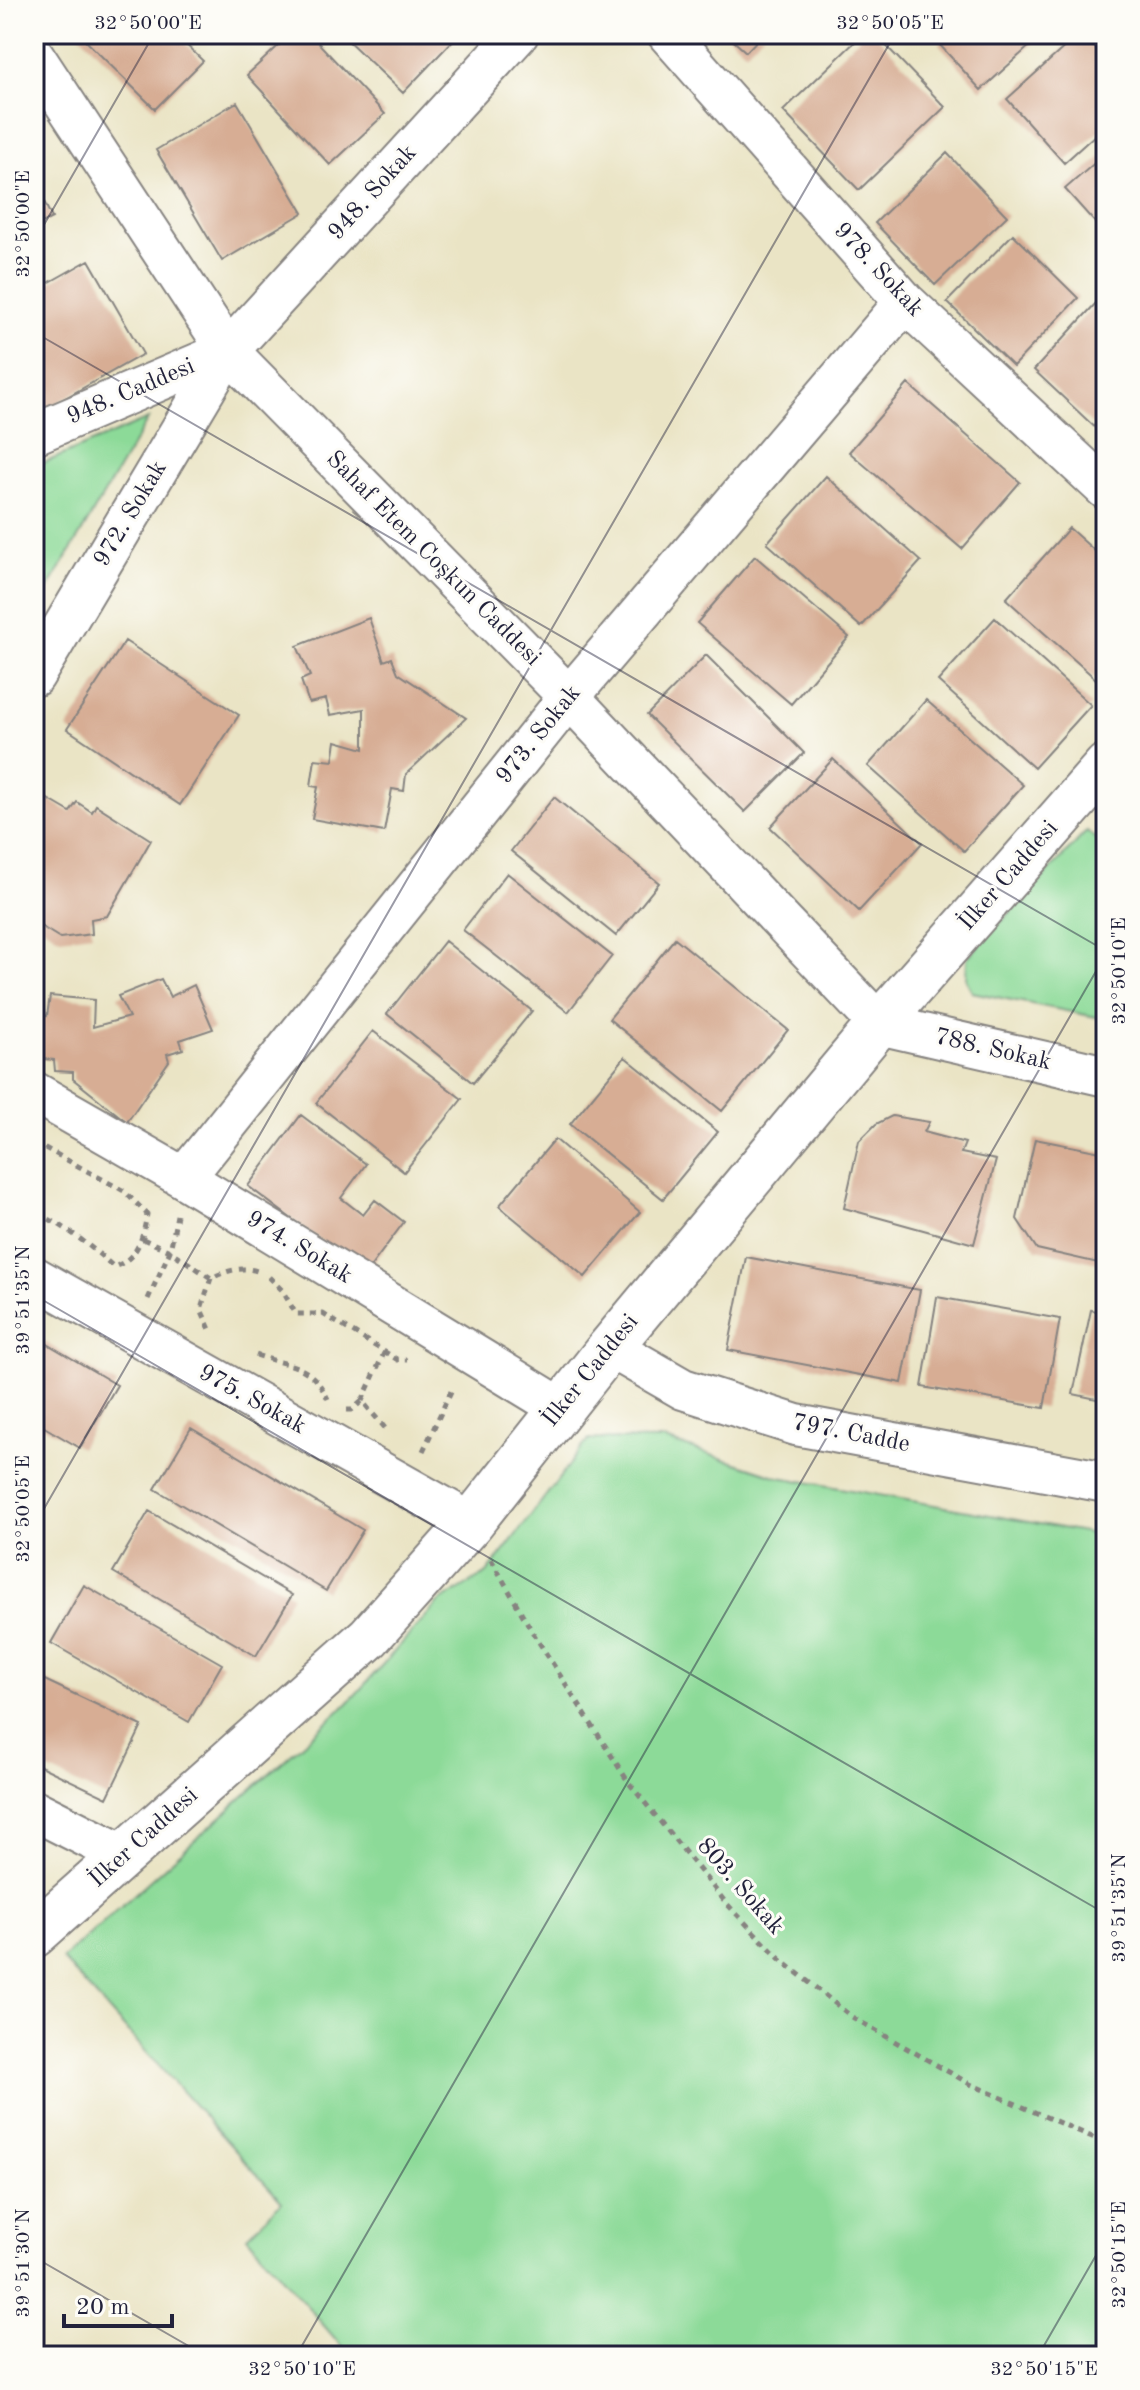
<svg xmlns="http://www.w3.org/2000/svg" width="1140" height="2390" viewBox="0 0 1140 2390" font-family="'Old Standard TT',serif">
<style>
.green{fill:#8cda98;stroke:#577e6a;stroke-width:2}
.building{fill:#d7ad94}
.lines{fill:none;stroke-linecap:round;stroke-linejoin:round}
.minor-casing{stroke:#868380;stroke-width:44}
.major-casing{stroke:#868380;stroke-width:48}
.path{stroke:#868380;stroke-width:5;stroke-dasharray:6 6;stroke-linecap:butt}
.minor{stroke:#fff;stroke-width:40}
.major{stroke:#fff;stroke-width:44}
.ticks{fill:none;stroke:#22223b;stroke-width:2;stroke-opacity:0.45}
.labels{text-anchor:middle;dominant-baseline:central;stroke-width:6;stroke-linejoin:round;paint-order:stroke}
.street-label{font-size:24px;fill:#22223b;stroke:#fdfcf7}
.neatline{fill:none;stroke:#22223b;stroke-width:3}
.ticks-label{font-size:20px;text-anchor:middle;fill:#22223b}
</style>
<rect width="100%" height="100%" fill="#fdfcf7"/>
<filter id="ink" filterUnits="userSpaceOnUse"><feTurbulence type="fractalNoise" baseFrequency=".0125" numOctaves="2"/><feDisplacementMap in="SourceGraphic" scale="16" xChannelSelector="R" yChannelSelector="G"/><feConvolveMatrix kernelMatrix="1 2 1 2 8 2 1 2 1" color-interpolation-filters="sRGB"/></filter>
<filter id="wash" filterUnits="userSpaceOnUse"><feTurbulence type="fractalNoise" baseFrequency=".006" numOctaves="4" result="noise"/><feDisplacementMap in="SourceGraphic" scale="32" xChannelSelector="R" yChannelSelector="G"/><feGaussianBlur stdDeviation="1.8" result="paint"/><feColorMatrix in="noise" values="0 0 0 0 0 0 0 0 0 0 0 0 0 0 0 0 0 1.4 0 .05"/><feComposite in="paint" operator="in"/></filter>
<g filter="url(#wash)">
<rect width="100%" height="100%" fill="#eae4c5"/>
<path class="green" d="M148,419L34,613V467Z
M1087,831L1106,848V1019L972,992L966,979L967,958Z
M589,1439L665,1440L779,1477L1106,1536V2356H350L247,2236L282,2202L62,1959L348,1703L438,1603L487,1573Z"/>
<g id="blocks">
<path class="building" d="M79,34H175L203,61L155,109Z
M291,34H310L385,114L330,165L247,75Z
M341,34H459L403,93Z
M726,34H763L746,52Z
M863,34H875L945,107L859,190L783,111Z
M950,34H1043L981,90L939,44Z
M1079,34H1083L1106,60V125L1064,163L1007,99Z
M237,102L303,213L222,261L156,150Z
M947,153L1007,216L935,285L875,223Z
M1106,153V235L1065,189Z
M34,181L52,218L34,227Z
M1013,234L1078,298L1013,366L947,302Z
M89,260L143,354L42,411L34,396V291Z
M1098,301L1106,308V431L1103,435L1034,370Z
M908,384L1020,482L962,549L849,452Z
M826,476L921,561L861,627L767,543Z
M1069,528L1106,561V688L1006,599Z
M755,556L849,637L791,704L697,623Z
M369,618L384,661L392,658L398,673L466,718L406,774L404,791L392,789L384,832L312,819L318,787L311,786L315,759L333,761L336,741L364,749V709L330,715L326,699L309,703L301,680L310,676L297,646Z
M995,618L1091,705L1034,768L938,681Z
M125,641L239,715L180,805L67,729Z
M706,655L804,753L745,812L647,715Z
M926,700L1023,785L964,851L868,766Z
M833,759L922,843L859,911L770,827Z
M34,791L70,812L77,802L92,812L96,805L151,840L107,916L91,919L92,934L60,938L34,922Z
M554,797L659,883L616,936L511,851Z
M507,873L612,956L568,1012L463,930Z
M675,938L788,1030L722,1111L609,1019Z
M445,941L532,1011L473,1083L387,1014Z
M161,979L170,997L194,985L213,1029L180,1040L183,1049L167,1054L169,1061L127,1122L73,1079V1072L55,1071L54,1060L34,1058V1014L47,1016L50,996L94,1000L93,1027L129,1017L118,996Z
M373,1031L462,1099L404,1172L316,1103Z
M625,1057L718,1132L663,1199L570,1124Z
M301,1115L366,1164L341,1198L363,1215L375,1200L404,1222L365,1274L248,1186Z
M892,1116L929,1122L924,1132L965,1143L961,1153L996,1160L974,1244L844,1208L859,1141L876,1124Z
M555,1139L640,1212L585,1277L499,1206Z
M1035,1139L1106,1153V1257L1098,1263L1037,1249L1017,1219Z
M746,1257L920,1290L902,1383L728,1350Z
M937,1297L1060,1319L1044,1408L922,1387Z
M1091,1310L1106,1313V1401L1073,1394Z
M34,1336L117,1385L80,1448L34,1421Z
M191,1428L363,1530L326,1591L155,1489Z
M149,1511L292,1595L256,1656L113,1572Z
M84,1585L222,1664L189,1722L51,1643Z
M34,1675L142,1726L107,1798L34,1763Z"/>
</g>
</g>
<g filter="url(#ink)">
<use href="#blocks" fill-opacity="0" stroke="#868380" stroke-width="2"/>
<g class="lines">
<g class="minor-casing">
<path id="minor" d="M668,34L905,302L1106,489
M34,56L228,351L569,697L879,1024L1106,1076
M34,434L228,351
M34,676L228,351L518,34
M34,1092L184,1178L561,1408
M184,1178L569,697L905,302
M34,1277L471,1523
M610,1347L683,1389L796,1425L1106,1482
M34,1810L125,1856"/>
</g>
<g class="major-casing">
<path id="major" d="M34,1935L369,1637L471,1523L610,1347L879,1024L1106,766"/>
</g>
<path class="path" d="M34,1142L124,1191L147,1214C143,1238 138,1258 114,1267C89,1245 65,1225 34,1212
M143,1239L170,1251L211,1278C227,1271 242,1265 260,1272
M269,1277L282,1290L296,1314H323L398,1360H407
M211,1278L201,1309L212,1334
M148,1299L170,1251L177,1215
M256,1355C290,1367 310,1362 328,1399
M362,1401L385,1351
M347,1410H352L362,1401L385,1428
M423,1451L453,1387
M491,1559L533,1633L629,1783L727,1904L780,1959L852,2017L970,2084L1106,2143"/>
<use href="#minor" class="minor"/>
<use href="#major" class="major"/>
</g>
</g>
<path class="ticks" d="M34,242L154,34M34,332L1106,951M34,1295L1106,1914M34,1526L895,34M34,2257L206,2356M296,2356L1106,954M1038,2356L1106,2238"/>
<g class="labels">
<g class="street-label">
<text transform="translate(373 193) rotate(-48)">948. Sokak</text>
<text transform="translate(878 270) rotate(47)">978. Sokak</text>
<text transform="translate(131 392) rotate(-23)">948. Caddesi</text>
<text transform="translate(131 514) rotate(-59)">972. Sokak</text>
<text transform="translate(433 559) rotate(45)">Sahaf Etem Coşkun Caddesi</text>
<text transform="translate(539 735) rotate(-51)">973. Sokak</text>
<text transform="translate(1009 876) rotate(-49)">İlker Caddesi</text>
<text transform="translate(993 1050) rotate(13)">788. Sokak</text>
<text transform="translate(299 1248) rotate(31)">974. Sokak</text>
<text transform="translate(591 1371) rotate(-51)">İlker Caddesi</text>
<text transform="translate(252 1400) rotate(29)">975. Sokak</text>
<text transform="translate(851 1434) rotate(11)">797. Cadde</text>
<text transform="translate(144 1838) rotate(-42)">İlker Caddesi</text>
<text transform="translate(740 1887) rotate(49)">803. Sokak</text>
</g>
</g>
<rect width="1140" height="2390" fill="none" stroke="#fdfcf7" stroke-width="88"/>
<path d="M64 2314v12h108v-12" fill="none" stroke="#22223b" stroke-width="4"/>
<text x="76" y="2314" font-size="24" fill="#22223b" stroke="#fdfcf7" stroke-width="6" paint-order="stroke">20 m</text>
<rect x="44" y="44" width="1052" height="2302" class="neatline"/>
<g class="ticks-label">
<text x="148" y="29">32°50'00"E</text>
<text x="890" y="29">32°50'05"E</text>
<text transform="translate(22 224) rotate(-90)" y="7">32°50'00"E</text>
<text transform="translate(1118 971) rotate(-90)" y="7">32°50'10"E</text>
<text transform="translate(22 1300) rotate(-90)" y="7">39°51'35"N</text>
<text transform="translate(22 1509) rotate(-90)" y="7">32°50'05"E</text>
<text transform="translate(1118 1908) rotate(-90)" y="7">39°51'35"N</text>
<text transform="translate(1118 2255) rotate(-90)" y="7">32°50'15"E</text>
<text transform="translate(22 2263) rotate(-90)" y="7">39°51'30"N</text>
<text x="302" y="2375">32°50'10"E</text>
<text x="1044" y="2375">32°50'15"E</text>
</g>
</svg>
